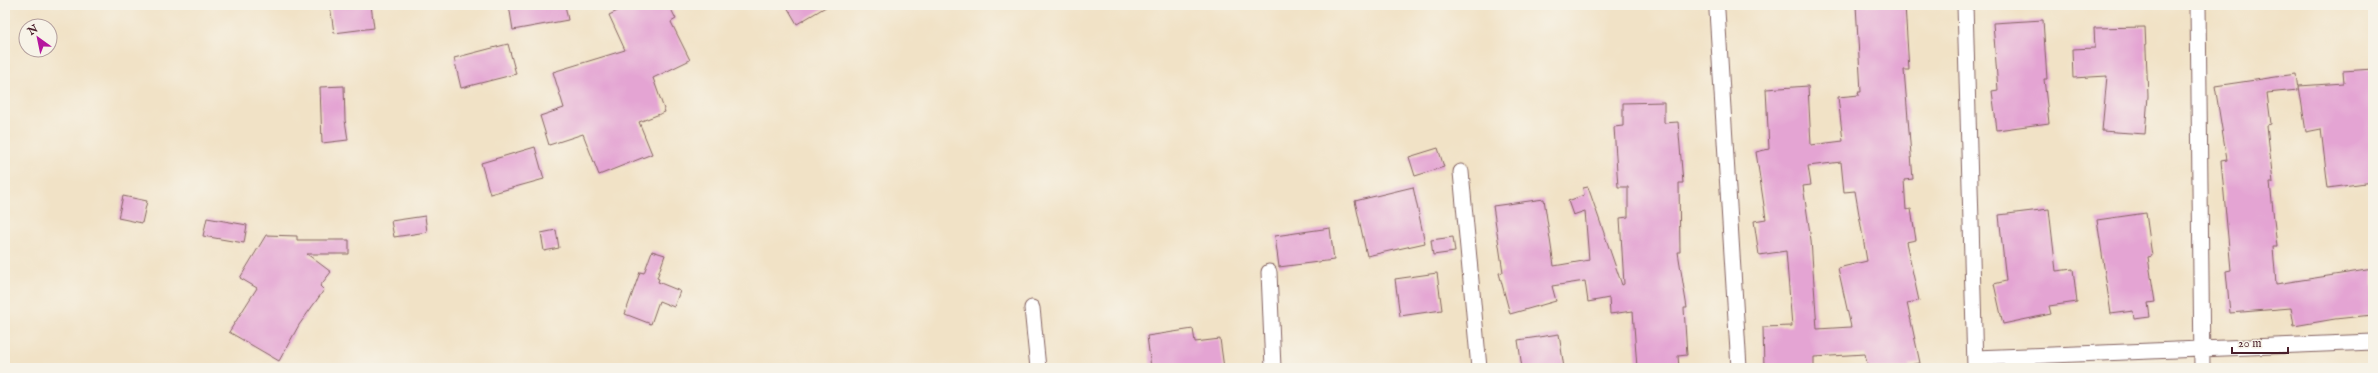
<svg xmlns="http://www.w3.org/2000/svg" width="2378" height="373" viewBox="0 0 2378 373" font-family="'IM FELL English',serif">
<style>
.building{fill:#e4a4d3;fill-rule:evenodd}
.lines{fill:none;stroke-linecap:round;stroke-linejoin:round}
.minor-casing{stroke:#846361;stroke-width:17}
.minor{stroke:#fff;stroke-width:15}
</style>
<rect width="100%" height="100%" fill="#f7f3e8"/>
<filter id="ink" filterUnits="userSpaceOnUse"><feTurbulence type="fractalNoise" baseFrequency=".025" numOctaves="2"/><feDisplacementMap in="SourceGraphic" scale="8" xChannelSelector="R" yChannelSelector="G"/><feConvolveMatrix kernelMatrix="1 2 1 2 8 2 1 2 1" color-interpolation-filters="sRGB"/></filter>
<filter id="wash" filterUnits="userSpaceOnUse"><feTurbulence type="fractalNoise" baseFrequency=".012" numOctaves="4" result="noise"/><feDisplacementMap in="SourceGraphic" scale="16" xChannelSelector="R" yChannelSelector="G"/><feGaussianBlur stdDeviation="0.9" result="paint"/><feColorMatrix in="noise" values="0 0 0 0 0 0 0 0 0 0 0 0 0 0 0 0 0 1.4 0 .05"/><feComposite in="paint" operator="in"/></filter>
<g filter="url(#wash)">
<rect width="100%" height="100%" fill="#f1e2c6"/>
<g id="blocks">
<path class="building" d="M330,5H371L374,28L334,33Z
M509,5H565L568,20L513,30Z
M630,5H669L676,19L671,22L690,60L653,78L665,112L639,122L652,154L599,175L583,134L549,145L540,116L564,108L553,72L625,50L609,15Z
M786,5H829L797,24Z
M1856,5H1905L1909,70H1904L1913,179L1904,180L1906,210L1911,209L1916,240L1906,242L1919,301L1907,303L1920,363L1909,365L1910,368H1868L1865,354L1814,357V368H1764L1763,327L1792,326L1786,251L1759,255L1754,221L1766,219L1756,152L1769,149L1766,89L1808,86L1811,145L1843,141L1838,97L1859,95L1858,92H1861ZM1841,162L1844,192L1855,191L1867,261L1838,268L1851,327L1817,329L1811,240L1803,186L1811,185L1808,166Z
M2043,20L2047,79H2044L2049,123L1997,130L1992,91L1998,90L1993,23Z
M2145,27L2148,96L2145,134L2102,131L2107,76L2073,78L2072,49L2095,48L2094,28Z
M508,44L516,74L461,88L454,58Z
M2373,69V182L2328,188L2321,129L2306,132L2299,86L2344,83L2343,71Z
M2296,74L2298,90L2267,93L2271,124L2267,125L2273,183H2270L2277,247H2273L2276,284L2373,269V315L2335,319L2294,326L2291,308L2230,313L2226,271L2231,270L2221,161L2227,160L2215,86Z
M344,86L345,120L348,140L322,143L320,87Z
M1664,102V123L1678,122L1683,183H1679L1680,252H1678L1687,308H1684L1687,355L1678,356L1679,368H1637L1633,311L1610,314L1609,298L1588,302L1585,281L1552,286L1556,301L1510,314L1499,273L1503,272L1493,206L1544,199L1554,266L1589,260L1585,211L1573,215L1568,201L1584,195L1583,188L1588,187L1622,285L1624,284L1620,218L1628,217V187H1618L1614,127L1623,126V103Z
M535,147L544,179L490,194L481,163Z
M1438,148L1444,167L1415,176L1409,157Z
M1413,187L1425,243L1367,256L1355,201Z
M123,196L147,201L142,223L118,218Z
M2049,209L2056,271L2073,269L2077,302L2049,306L2051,314L2003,324L1994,284L2006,281L1999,215Z
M2146,213L2152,256L2148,257L2155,302L2148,303L2150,317L2134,319L2133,311L2111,314L2097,220Z
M425,216L427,232L394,237L391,221Z
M207,218L247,225L244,243L203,236Z
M1330,228L1334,260L1279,267L1275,236Z
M556,230L559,248L544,251L541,233Z
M266,235L297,236V240H349V254H307L331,272L320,286L324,290L299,325L279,361L229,332L257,288L240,278Z
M1453,237L1455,252L1433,255L1431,240Z
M652,251L665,255L657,278L659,279L658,282L680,291L674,307L659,301L651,324L625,314L640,272L644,273Z
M1437,273L1442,310L1400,316L1395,279Z
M1193,329L1195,342L1220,339L1224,368H1151L1147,336Z
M1559,334L1564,368H1522L1518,340Z"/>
</g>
</g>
<g filter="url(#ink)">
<use href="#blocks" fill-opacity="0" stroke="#846361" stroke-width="1"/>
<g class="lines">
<g class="minor-casing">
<path id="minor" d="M1965,5L1975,367
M2198,5L2202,368
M1717,11L1739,368
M1461,172L1479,368
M1269,272L1273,368
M1032,308L1038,368
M1975,358L2373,342"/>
</g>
<use href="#minor" class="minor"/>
</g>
</g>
<rect width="2378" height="373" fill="none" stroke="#f7f3e8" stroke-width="20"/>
<g transform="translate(38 38) rotate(327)"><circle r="19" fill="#f7f3e8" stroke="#b29e9c"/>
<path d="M0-3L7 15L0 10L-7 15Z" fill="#b5179e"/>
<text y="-6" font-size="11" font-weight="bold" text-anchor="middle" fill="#4a1f2b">N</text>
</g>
<path d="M2232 347v6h56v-6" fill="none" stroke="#4a1f2b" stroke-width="2"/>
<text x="2238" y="347" font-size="12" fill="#4a1f2b" stroke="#f7f3e8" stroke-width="3" paint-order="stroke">20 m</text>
</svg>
